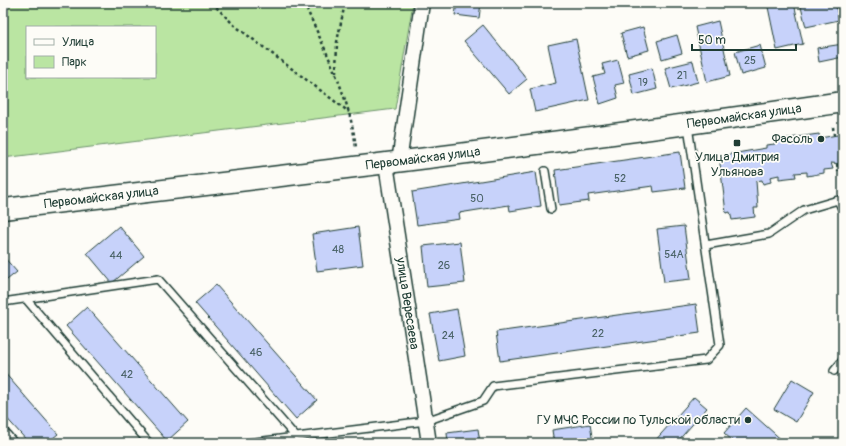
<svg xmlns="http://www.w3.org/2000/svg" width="846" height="446" viewBox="0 0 846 446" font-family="Pangolin,sans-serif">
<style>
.green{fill:#bae5a2;stroke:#6c916b;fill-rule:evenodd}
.building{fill:#c7d2fa;stroke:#1f3d34}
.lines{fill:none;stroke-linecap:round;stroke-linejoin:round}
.service-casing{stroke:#1f3d34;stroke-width:10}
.minor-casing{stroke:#1f3d34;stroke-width:17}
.secondary-casing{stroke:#1f3d34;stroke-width:23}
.path{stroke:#1f3d34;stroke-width:2.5;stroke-dasharray:3 3;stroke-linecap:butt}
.service{stroke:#fdfcf7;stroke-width:7}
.minor{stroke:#fdfcf7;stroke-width:14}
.secondary{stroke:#fdfcf7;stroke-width:20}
.poi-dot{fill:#1f3d34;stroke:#fdfcf7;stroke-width:1.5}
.labels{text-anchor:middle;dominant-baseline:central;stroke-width:3.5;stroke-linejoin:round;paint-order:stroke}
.number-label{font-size:11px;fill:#496266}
.street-label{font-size:13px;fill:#1f3d34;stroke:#fdfcf7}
.poi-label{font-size:13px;fill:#1f3d34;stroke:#fdfcf7;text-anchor:end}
</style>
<rect width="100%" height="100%" fill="#fdfcf7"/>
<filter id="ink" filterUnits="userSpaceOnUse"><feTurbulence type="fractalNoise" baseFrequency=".025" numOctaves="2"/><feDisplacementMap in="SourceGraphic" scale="8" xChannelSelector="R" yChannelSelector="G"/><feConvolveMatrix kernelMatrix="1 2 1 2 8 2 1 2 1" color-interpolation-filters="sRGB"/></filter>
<g filter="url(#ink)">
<path class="green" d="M3,3H413L395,109L3,158ZM27,27H155V77H27Z"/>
<path class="building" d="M457,3H481L479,18L455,15Z
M786,3H794L803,44L777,50L768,7Z
M800,3H835L839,20L806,27Z
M718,21L730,76L707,82L695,27Z
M483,25L527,79L509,94L464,41Z
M643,27L649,50L627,56L621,33Z
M677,35L682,53L662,59L657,41Z
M576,39L589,100L535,112L530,89L556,83L548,45Z
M843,44V57L819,62L817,48Z
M760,45L766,68L741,75L735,52Z
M618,60L624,83L615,85L618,98L600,104L593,77L605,74L602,64Z
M693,61L698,82L671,89L665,68Z
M652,68L657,89L634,95L629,74Z
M819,134L820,138L843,134V164L831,163L833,169L824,170V173L807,176V172L795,173L796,177L779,179V175L770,177L771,182L763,184L762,180L756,181L758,208H754L755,217L732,220L730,212L726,213L720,164L725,155L766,148V145L775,144L774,140Z
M680,152L685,188L654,192L653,186L588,195L589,201L559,205L555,170Z
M536,172L541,206L510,211L509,205L459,213L460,219L417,225L412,192Z
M119,226L144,256L112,283L87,253Z
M684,226L691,279L664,282L657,229Z
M358,227L363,265L317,271L312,234Z
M460,242L465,283L427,287L423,246Z
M3,256L17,272L3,283Z
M216,285L317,400L296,419L195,303Z
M696,304L700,333L500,361L496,332Z
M87,307L188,422L167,441L66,326Z
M457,309L465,356L439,361L430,314Z
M3,371L58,434L47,443H29L3,414Z
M792,379L814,392L796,422L774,409Z
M694,397L707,408L676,443H653Z
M746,408L785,443H735L724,433Z
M590,424L593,443H554L552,430Z
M478,429L480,443H448L447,433Z"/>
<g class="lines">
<g class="service-casing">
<path id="service" d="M545,171L551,209
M706,245L769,234L804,210L838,200L843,211
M26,299L149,443
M3,302L158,279L296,437
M834,371L843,360
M3,430L14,443
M248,443L426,421L483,401L493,386L706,360L720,345L688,126"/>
</g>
<g class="minor-casing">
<g id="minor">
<path d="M399,162L422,3"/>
<path id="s1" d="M386,164L429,443"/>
</g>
</g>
<g class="secondary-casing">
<g id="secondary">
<path id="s2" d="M3,209C283,176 564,143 843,102"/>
</g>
</g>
<path class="path" d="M212,3L234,25L349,112
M304,3C325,50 350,97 356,148
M336,73L337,42L345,3
M833,127L834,135
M837,164L838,171"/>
<use href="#service" class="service"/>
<use href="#minor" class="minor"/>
<use href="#secondary" class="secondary"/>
</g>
</g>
<g class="poi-dot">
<circle cx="821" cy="139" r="4"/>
<rect x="733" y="139" width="8" height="8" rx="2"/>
<circle cx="748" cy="420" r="4"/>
</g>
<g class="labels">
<g class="number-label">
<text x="750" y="60">25</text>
<text x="682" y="75">21</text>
<text x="643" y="82">19</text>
<text x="620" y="178">52</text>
<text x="477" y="198">50</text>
<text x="338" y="249">48</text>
<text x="674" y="254">54А</text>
<text x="116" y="255">44</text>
<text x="444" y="265">26</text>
<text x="598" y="333">22</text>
<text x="448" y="335">24</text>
<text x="256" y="352">46</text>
<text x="127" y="374">42</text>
</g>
<g class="street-label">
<text stroke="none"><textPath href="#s2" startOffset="747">Первомайская улица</textPath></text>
<text stroke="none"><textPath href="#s2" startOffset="423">Первомайская улица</textPath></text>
<text stroke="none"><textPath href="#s2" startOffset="99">Первомайская улица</textPath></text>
<text stroke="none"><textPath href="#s1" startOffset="141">улица Вересаева</textPath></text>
</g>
<g class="poi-label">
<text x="813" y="139">Фасоль</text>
<text x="737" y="157" text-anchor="middle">Улица Дмитрия<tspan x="737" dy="15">Ульянова</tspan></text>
<text x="740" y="420">ГУ МЧС России по Тульской области</text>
</g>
</g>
<rect width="846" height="446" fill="none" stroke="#fdfcf7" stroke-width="16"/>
<rect x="8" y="8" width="830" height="430" fill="none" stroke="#1f3d34" stroke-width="1.5" filter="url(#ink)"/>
<rect x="26" y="26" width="130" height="52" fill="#fdfcf7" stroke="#a4b0a9"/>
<rect x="34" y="39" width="20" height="6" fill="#fdfcf7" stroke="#a4b0a9"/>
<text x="62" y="46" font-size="12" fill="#1f3d34">Улица</text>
<rect x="34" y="56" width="20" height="12" fill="#bae5a2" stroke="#a4b0a9"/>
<text x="62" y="66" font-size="12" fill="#1f3d34">Парк</text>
<path d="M692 44v6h104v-6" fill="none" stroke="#1f3d34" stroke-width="2"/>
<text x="698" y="44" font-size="12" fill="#1f3d34" stroke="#fdfcf7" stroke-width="3" paint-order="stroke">50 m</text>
</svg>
